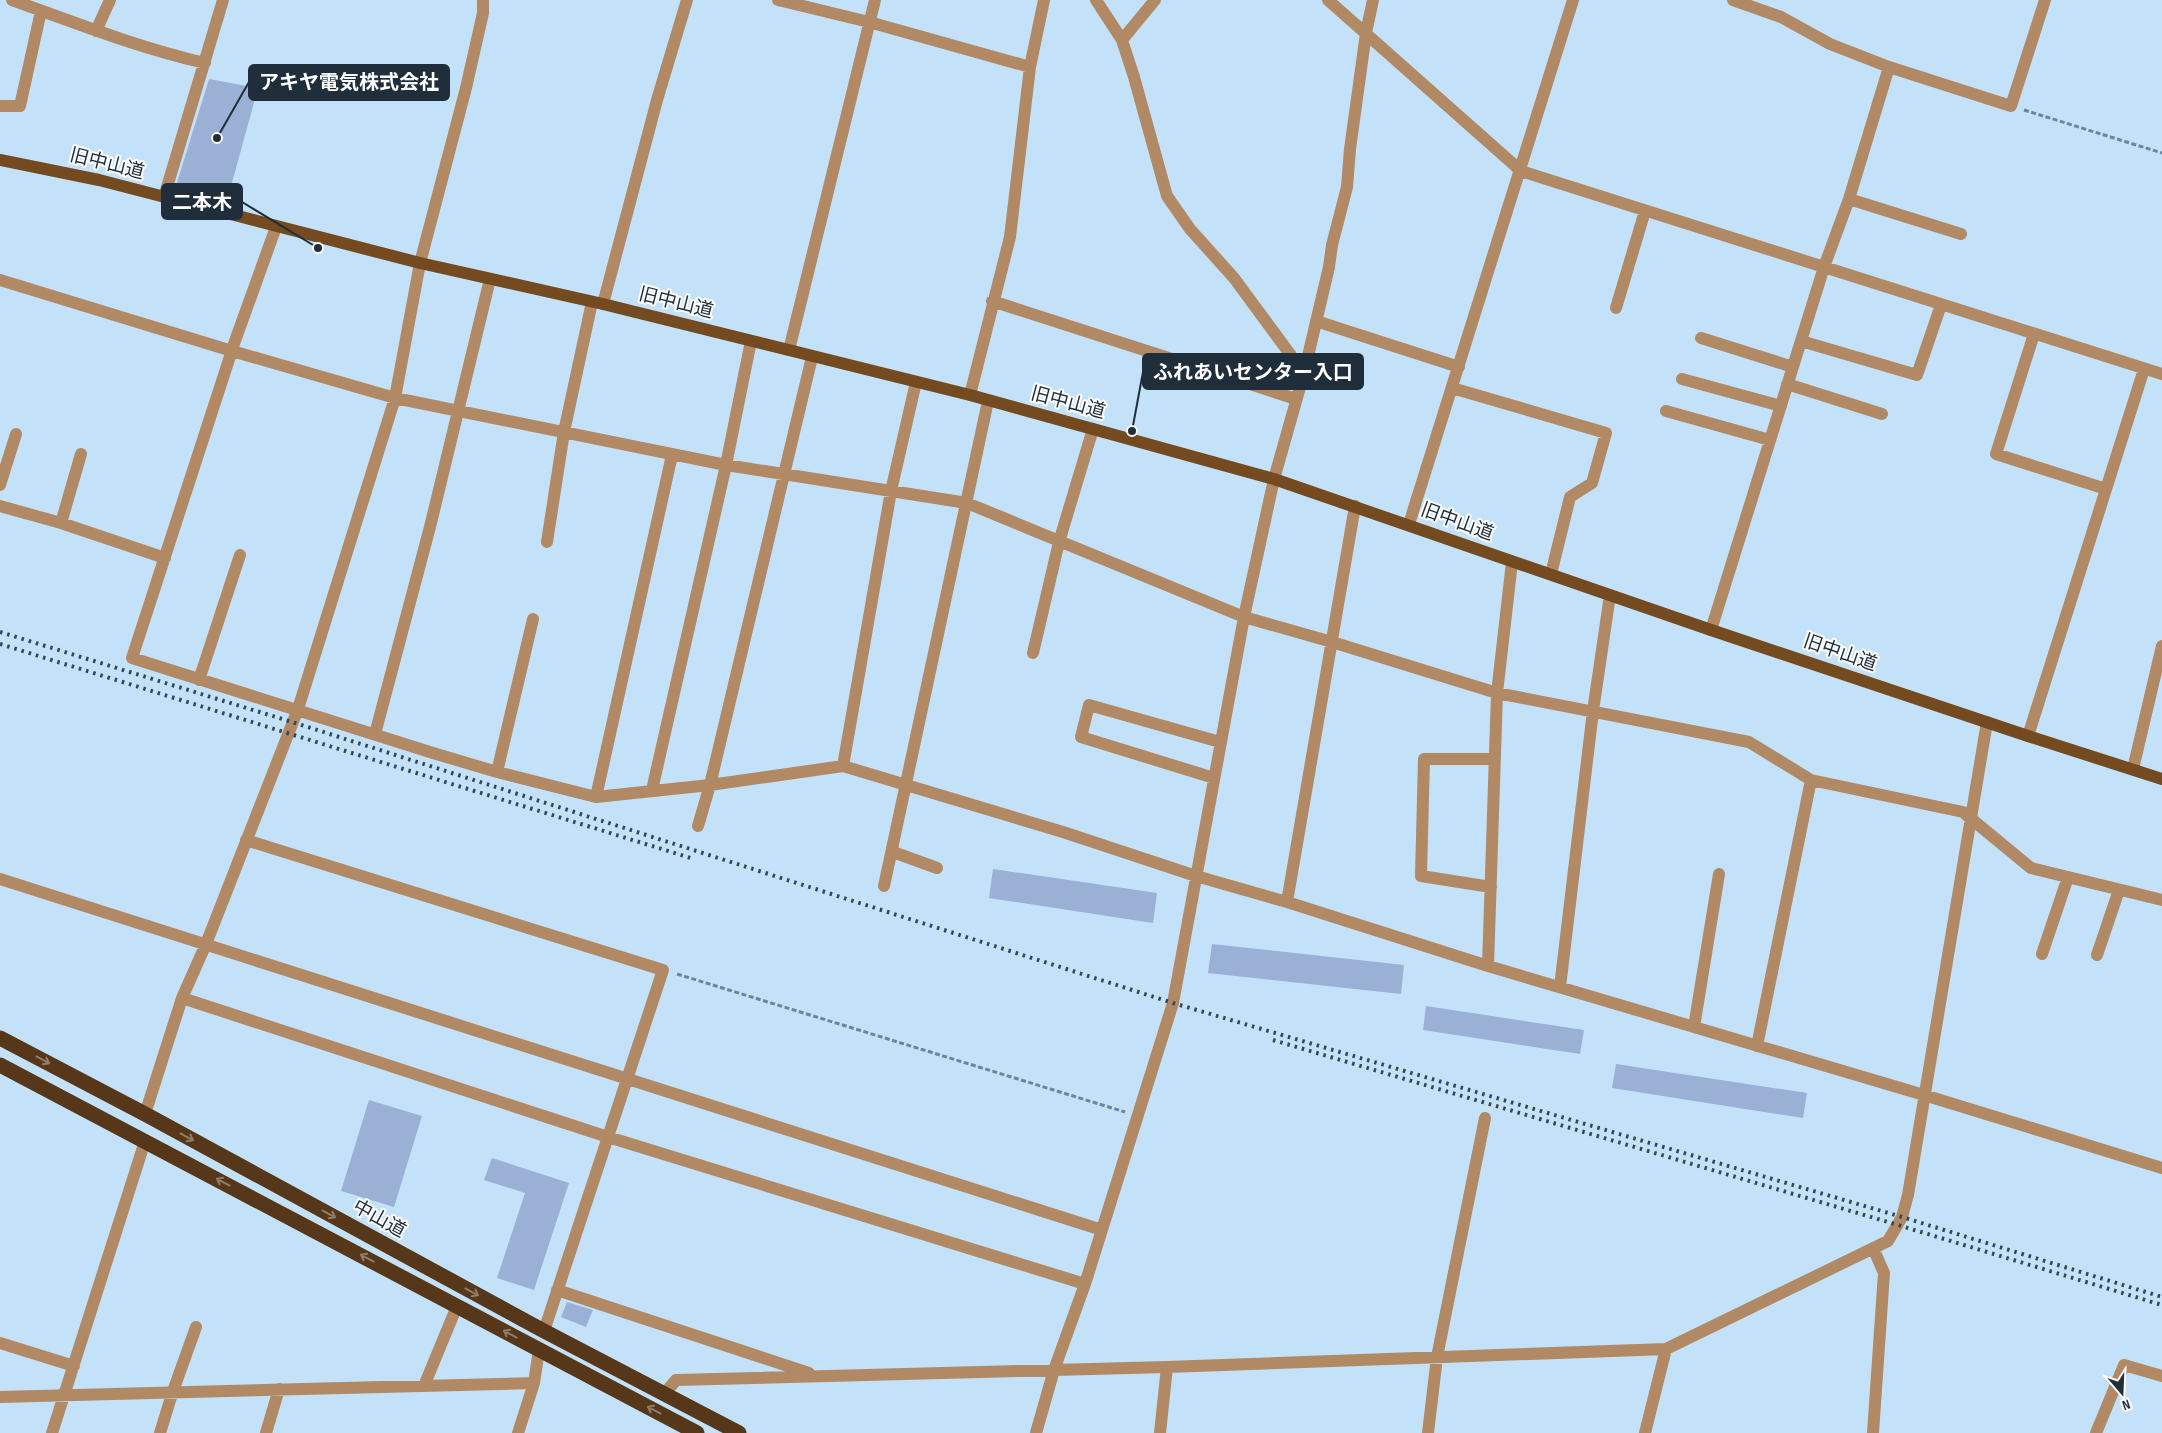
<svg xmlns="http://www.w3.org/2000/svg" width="2162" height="1433" viewBox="0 0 2162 1433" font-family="'Sofia Sans Condensed','Noto Sans JP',sans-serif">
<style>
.building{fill:#9bb0d5}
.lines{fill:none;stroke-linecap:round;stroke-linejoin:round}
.path{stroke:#6f8597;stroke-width:3;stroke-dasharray:5 2.5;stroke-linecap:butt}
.minor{stroke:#b18965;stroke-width:12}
.major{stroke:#744a21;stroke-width:12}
.highway{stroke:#563719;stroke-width:15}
.rail{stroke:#344553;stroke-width:4;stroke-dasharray:2.5 5;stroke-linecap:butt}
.oneway{stroke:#917d69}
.labels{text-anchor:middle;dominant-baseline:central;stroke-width:4;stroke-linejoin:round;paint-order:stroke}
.street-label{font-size:19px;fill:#1f2e3a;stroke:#fefefe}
.leader{fill:none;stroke:#1f2e3a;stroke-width:2}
.callout-dot{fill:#1f2e3a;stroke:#fefefe;stroke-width:2}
.callout{fill:#1f2e3a;stroke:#1f2e3a;stroke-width:2}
.callout-label{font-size:20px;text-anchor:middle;font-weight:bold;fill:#fff}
</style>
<rect width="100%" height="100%" fill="#c3e2fa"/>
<path class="building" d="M209,79L258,88L227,201L204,194L202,197L175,189Z
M993,869L1157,893L1153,923L989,898Z
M1212,944L1404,965L1401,994L1208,973Z
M1426,1006L1584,1030L1580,1054L1423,1030Z
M1616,1064L1807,1093L1803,1118L1612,1088Z
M369,1100L422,1116L394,1207L341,1191Z
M492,1158L569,1183L534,1290L497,1278L525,1193L484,1180Z
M567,1302L593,1310L586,1327L561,1317Z"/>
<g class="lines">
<path class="path" d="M2024,110L2162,153
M677,974L1125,1112"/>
<path class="minor" d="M12,0C76,23 139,48 205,63
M778,0L869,22L1030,67
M1096,0L1122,40L1134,77L1167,196L1190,229L1234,278L1304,373
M1328,0L1521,171L2162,374
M1733,0L1781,17L1830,44L1889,67L2011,106L2045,0
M96,31L110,0
M1122,40L1155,0
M0,106H20L41,11
M164,197L223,0
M1849,199L1961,234
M276,227L235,341L132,658L433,753L497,772L596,797L710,785L698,826
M0,280L232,351L395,398L726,465L967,503L1244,617L1332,642L1497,693L1749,742L1811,780L1963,812L2031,868L2162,900
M992,301L1296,399
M603,304L657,100L687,0
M1616,308L1645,211
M1316,321L1459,367
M2034,334L1996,454L2106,489
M1701,338L1793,367
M1801,341L1917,375L1941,305
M789,350L875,0
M812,357L710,785L843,766L1063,832L1196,876L1287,902L1488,966L1924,1095L2162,1168
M1682,379L1781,406
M1787,384L1882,414
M1452,388L1606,433L1592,483L1570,497L1551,574
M970,395L1010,237L1030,67L1044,0
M1666,411L1770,440
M0,485L16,434
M0,506L61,523L165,558
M61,523L81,454
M1409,524L1573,0
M547,542L564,432L592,302
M1711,630L1824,267L1849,199L1889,67
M1033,653L1059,542L1093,429
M199,680L240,555
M375,734L430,527L490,279
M2028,736L2144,369
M843,766L891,491L916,382
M2133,769L2162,646
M497,772L533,619
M1214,778L1081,737L1089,705L1220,742
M652,790L726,465L751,341
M596,797L672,455
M246,840L663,970L544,1331
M893,852L937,868
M0,879L1102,1230
M884,886L988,401
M1491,887L1421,876L1424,759H1495
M1287,902L1355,506
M2042,954L2068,877
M2097,955L2119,890
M1488,966L1497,693L1512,562
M1560,987L1593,711L1610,595
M182,998L608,1137L1085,1284
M1694,1027L1719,874
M1757,1046L1811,780
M145,1114L182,998L206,944L298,709L395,398L420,263L466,88L483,13V0
M557,1290L809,1373
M0,1343L74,1366
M424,1386L457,1306
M665,1393L676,1380L1167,1367L1666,1349L1888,1241L1902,1217L1908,1195L1987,722
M0,1397L534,1383
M52,1433L145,1141
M160,1433L172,1394L196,1327
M266,1433L279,1389
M518,1433L534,1383L539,1350
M1036,1433L1054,1370L1085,1284L1173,1003L1244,617L1274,479L1304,373L1329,267L1332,245L1347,187L1350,149L1366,33L1373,0
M1160,1433L1167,1367
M1428,1433L1437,1357L1485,1118
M1645,1433L1666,1349
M1873,1433L1884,1273L1873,1248
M2096,1433L2124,1365L2162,1376"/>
<path class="major" d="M0,160L99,180L420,263L603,304L970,395L1274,479L1711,630L2028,736L2162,779"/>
<path class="highway" d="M0,1038L145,1114L544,1331L739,1433
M0,1065L697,1433"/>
<path class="rail" d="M0,632L292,722L1173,1003L1902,1217L2162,1297
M0,644L694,859
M1273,1040L1898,1225L2162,1305"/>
</g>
<defs><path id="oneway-shaft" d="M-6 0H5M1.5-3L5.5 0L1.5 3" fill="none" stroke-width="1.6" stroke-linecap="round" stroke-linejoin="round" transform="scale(1.25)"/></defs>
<g class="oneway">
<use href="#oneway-shaft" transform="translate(43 1060) rotate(28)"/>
<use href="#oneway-shaft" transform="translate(187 1137) rotate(29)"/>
<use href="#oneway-shaft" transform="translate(223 1182) rotate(-152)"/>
<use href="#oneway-shaft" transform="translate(329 1214) rotate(29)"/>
<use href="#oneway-shaft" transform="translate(367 1258) rotate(-152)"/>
<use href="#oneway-shaft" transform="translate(472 1292) rotate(29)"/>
<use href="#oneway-shaft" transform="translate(510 1334) rotate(-152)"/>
<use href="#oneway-shaft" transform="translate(654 1410) rotate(-152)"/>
</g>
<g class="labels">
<g class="street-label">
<text transform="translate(107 164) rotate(14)">旧中山道</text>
<text transform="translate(676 303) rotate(14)">旧中山道</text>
<text transform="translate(1068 403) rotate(15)">旧中山道</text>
<text transform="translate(1457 522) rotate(20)">旧中山道</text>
<text transform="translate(1840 653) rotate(19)">旧中山道</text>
<text transform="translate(379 1219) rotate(29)">中山道</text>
</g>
</g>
<path class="leader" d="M217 138L249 82M318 248L242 202M1132 431L1143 372"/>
<g class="callout-dot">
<circle cx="217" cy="138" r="5"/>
<circle cx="318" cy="248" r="5"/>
<circle cx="1132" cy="431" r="5"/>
</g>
<g class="callout">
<rect x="249" y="65" width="200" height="35" rx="5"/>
<rect x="162" y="184" width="80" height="35" rx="5"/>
<rect x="1143" y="354" width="220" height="35" rx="5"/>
</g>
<g class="callout-label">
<text x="349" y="89">アキヤ電気株式会社</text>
<text x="202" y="209">二本木</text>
<text x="1253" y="379">ふれあいセンター入口</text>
</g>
<g transform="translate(2122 1393) rotate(161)" stroke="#fefefe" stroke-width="4" paint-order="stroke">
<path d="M0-4L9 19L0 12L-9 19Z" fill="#1f2e3a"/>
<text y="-8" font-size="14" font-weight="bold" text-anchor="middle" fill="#1f2e3a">N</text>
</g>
</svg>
